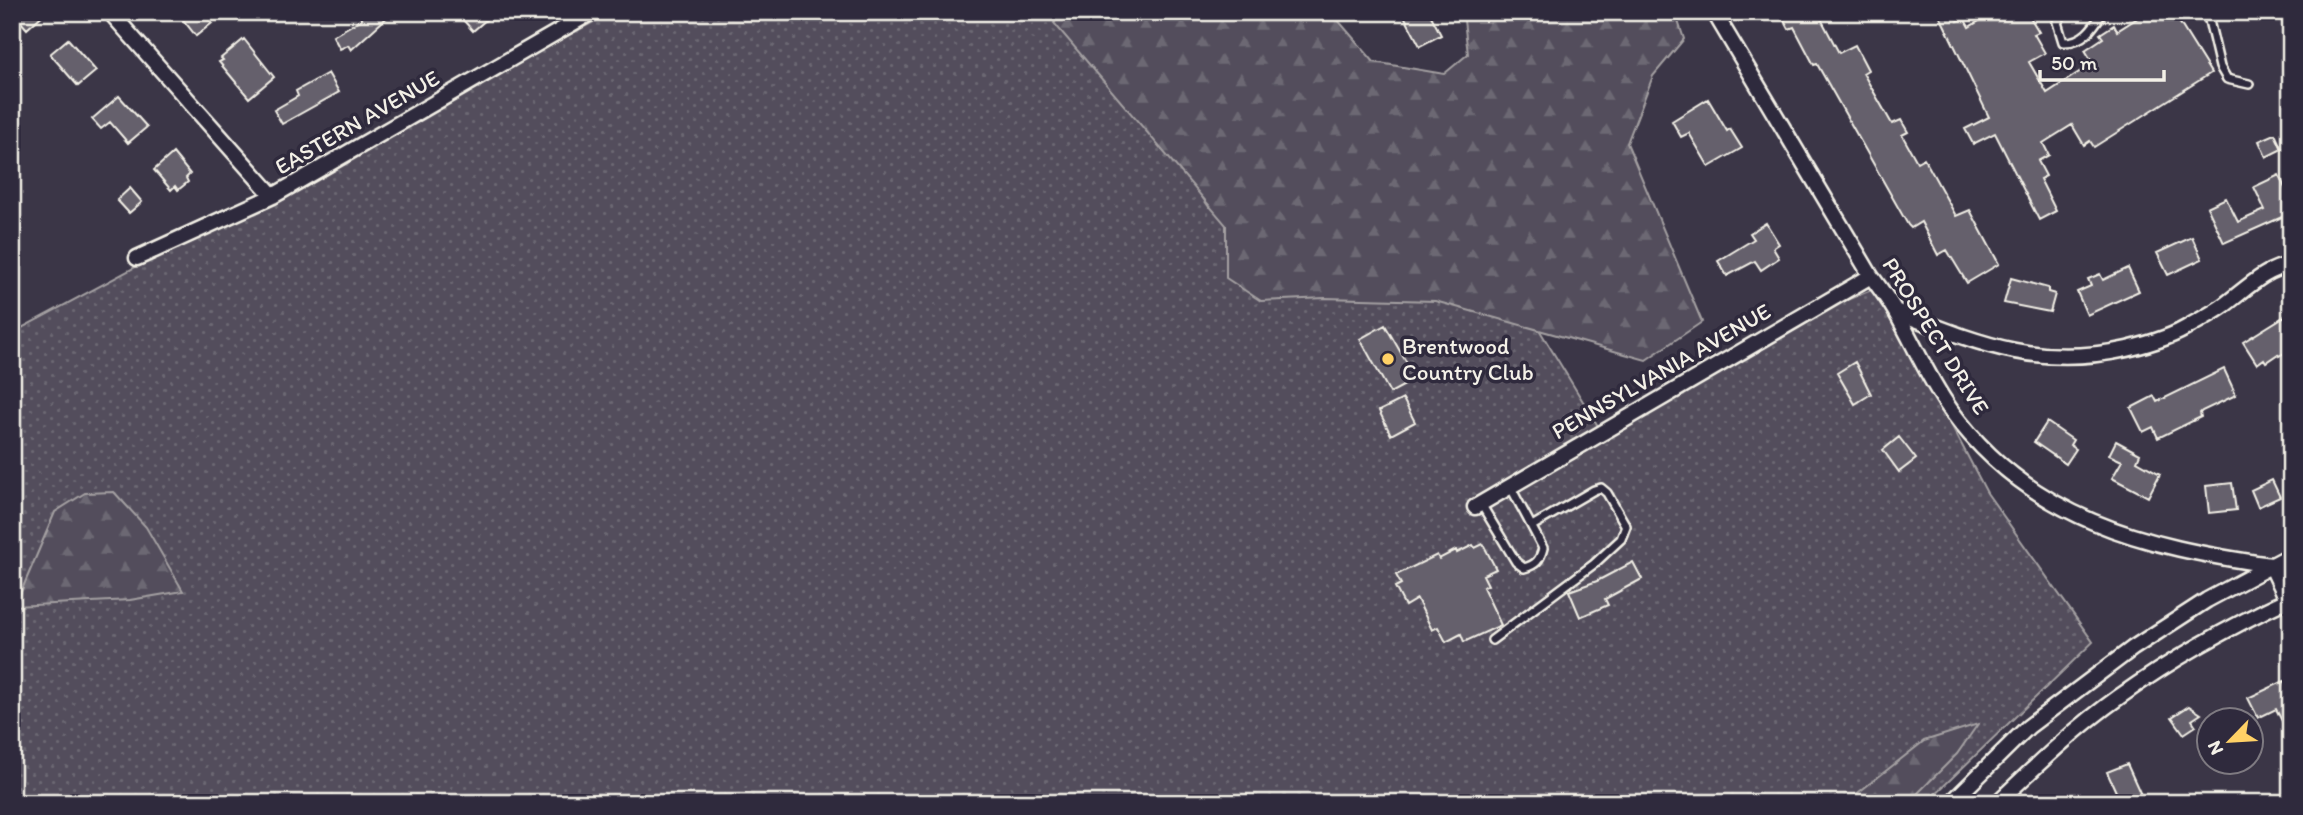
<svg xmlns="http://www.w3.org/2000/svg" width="2303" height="815" viewBox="0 0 2303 815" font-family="Itim,sans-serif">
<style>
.grass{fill:url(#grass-dots);stroke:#a4a0a2;stroke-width:2}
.forest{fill:url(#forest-firs);stroke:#a4a0a2;stroke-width:2}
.building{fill:#65616c;stroke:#f4f1e8;stroke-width:2}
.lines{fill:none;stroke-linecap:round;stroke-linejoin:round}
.lane-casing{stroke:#f4f1e8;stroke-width:12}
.street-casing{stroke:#f4f1e8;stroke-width:19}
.lane{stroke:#2f2a3d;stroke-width:7}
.street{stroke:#2f2a3d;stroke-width:14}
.poi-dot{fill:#ffd166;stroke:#2f2a3d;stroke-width:2.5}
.labels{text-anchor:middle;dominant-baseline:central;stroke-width:7;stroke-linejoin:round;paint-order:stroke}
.street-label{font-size:23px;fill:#f4f1e8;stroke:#2f2a3d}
.poi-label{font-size:23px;fill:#f4f1e8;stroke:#2f2a3d;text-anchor:start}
</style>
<defs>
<pattern id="grass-dots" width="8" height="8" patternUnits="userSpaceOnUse" patternTransform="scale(1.75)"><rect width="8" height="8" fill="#534e5c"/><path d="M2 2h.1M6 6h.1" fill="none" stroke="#6c6873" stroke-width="1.8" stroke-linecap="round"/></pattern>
<pattern id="forest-firs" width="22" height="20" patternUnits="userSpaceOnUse" patternTransform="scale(1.75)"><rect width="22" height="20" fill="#534e5c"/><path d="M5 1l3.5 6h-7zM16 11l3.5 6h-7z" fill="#6c6873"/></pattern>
</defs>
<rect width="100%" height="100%" fill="#3b3647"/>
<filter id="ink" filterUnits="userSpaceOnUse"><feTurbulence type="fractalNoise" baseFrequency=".0143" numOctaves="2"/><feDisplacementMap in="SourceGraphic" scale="14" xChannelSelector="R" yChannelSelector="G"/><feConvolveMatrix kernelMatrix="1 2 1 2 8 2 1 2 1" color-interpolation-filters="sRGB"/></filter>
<g filter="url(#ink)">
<path class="grass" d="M612,12H1074L1209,207L1326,169L1512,285L1601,431L1789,323L1879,287L1987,493L2093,642L1926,803H12V333Z"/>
<path class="forest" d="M1063,12H1331L1374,62L1444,74L1468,54L1463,12H1675L1684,39L1653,76L1627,143L1702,322L1646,360L1435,301L1325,298L1261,301L1226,278V225L1054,23Z
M114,492L146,527L183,591L130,600L15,606L55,512L85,493Z
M1978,724L1957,754L1908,803H1845L1924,741Z"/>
<path class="building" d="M12,12H46L27,29Z
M177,12H203L212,23L196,36Z
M356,12H393L351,50L348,45L340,49L333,36L362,19Z
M456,12H495L473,31Z
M1402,12H1429L1441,35L1420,46Z
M1780,12H1821L1818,13L1839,53L1855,45L1868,70L1863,73L1892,124L1901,120L1908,132L1902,135L1917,162L1924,158L1956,216L1970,210L1999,264L1967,283L1947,250L1938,255L1921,222L1911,228L1908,225L1817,64L1814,65L1794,27L1789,29Z
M1938,12H1954L1958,21L1964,18L1969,27L1994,12H2027L2039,32L2034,34L2045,53L2029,62L2047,93L2093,63L2085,50L2103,38L2100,34L2114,25L2117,31L2147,12H2173L2211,73L2094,147L2090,141L2084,145L2072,125L2043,143L2049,155L2038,161L2046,176L2040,179L2056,211L2039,220L1995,133L1973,144L1965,129L1989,117Z
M68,39L96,71L78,86L50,54Z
M244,39L274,77L249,98L219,62L223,60L221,58Z
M328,73L339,92L282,124L274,110L298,96L296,91Z
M119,96L147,127L128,143L110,122L101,129L92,119Z
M1708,99L1727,131L1730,129L1742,148L1709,167L1689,133L1681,137L1672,121Z
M2275,134L2282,149L2266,157L2259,141Z
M173,153L190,174L186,178L188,182L178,190L175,186L171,190L154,170Z
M2279,175L2291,201V213L2224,243L2207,207L2226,198L2238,222L2265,210L2254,187Z
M130,188L142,202L129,213L117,200Z
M1766,223L1779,244L1773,248L1779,258L1761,270L1755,261L1727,276L1718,261L1754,239L1750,233Z
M2192,237L2202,259L2168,275L2157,253Z
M2128,268L2139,291L2087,315L2077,292L2091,286L2088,279L2100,274L2103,280Z
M2011,278L2048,288V292L2055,294L2050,312L2004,303Z
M2285,316L2291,326V349L2279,356L2278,354L2266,362L2264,359L2257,364L2243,342Z
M1385,325L1416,379L1390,393L1360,339Z
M1855,362L1871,394L1855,404L1837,373Z
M2224,369L2236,395L2202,411L2200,413L2201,417L2158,438L2153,427L2143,432L2131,408L2154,396L2157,402Z
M1403,399L1415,422L1391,435L1379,411Z
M2047,422L2073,440L2070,445L2076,449L2066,464L2034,442Z
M1899,437L1916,459L1899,472L1883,450Z
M2116,441L2140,454L2137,461L2160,474L2148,497L2112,478L2122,461L2109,455Z
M2272,480L2280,497L2258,507L2251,490Z
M2232,483L2236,510L2209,513L2206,486Z
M1483,544L1496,569L1483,575L1488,585L1483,587L1501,625L1464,642L1461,634L1446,642L1438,627L1432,630L1417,599L1405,606L1395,587L1401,584L1396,575L1437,555L1439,559L1456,550L1457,553L1473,545L1475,548Z
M1633,562L1642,579L1605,599L1608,605L1580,617L1569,591L1597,581Z
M2284,681L2287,689L2291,688V707L2284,725L2276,709L2258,718L2248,698Z
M2189,706L2201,714L2192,720L2196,726L2184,734L2172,717Z
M2127,764L2142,797L2130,803H2121L2107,772Z"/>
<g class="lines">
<g class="lane-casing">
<path id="lane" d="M2065,12L2057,22L2063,42C2083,43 2093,28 2103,12
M2207,12L2220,67L2227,79L2249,84
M1481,504L1516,562L1524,568C1536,565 1540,560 1543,548L1510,486
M1492,640L1594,564L1621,539L1626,526L1607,493L1601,488L1594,490L1532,526"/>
</g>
<g class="street-casing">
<path id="street" d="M110,12L273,196
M1714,12L1871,276C1879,287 1888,299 1895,311C1914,344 1928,378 1950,409C2029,519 2144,547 2271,565L2287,599
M137,258L273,196L592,12
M1895,311C1978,343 2036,369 2127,349C2148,344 2173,337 2191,325C2202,319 2213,313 2223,306C2244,291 2265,268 2291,265
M1475,507L1871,276
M1951,803L2028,727L2133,648L2207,600L2291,555
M1997,803C2036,766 2075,728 2119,697C2172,659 2231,626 2291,598"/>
</g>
<use href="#lane" class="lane"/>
<use href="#street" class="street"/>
</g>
</g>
<circle class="poi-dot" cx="1388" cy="359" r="7"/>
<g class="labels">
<g class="street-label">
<text transform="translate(357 122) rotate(-30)">EASTERN AVENUE</text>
<text transform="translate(1936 336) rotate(58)">PROSPECT DRIVE</text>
<text transform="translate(1661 371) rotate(-30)">PENNSYLVANIA AVENUE</text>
</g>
<g class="poi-label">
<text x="1402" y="346">Brentwood<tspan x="1402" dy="26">Country Club</tspan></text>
</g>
</g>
<rect width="2303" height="815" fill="none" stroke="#2f2a3d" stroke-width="42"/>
<rect x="21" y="21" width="2261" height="773" fill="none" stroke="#f4f1e8" stroke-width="2.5" filter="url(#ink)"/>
<g transform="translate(2230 741) rotate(245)"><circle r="33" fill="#2f2a3d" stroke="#7e7a81" stroke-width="2"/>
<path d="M0-5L12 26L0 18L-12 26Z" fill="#ffd166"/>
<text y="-10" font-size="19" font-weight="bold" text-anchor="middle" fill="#f4f1e8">N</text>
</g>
<path d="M2040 70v10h124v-10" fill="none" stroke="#f4f1e8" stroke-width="3.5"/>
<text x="2051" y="70" font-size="21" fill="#f4f1e8" stroke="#2f2a3d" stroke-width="5" paint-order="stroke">50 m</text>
</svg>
